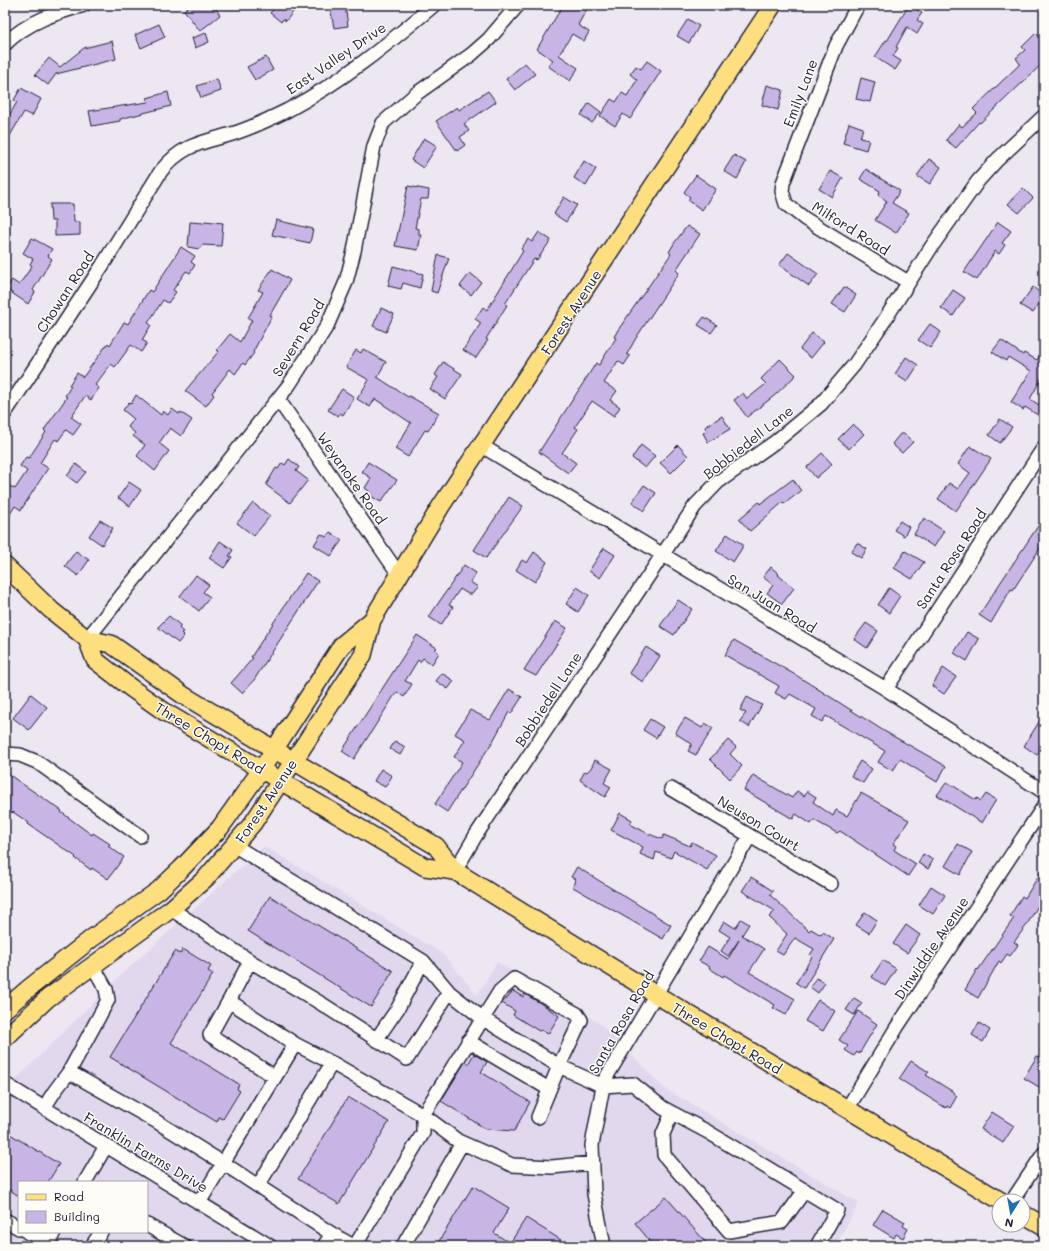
<svg xmlns="http://www.w3.org/2000/svg" width="1049" height="1251" viewBox="0 0 1049 1251" font-family="Mali,sans-serif">
<style>
.built{fill:#e2d8ee;fill-rule:evenodd}
.building{fill:#c8b5e5;stroke:#22223b}
.lines{fill:none;stroke-linecap:round;stroke-linejoin:round}
.minor-casing{stroke:#22223b;stroke-width:16}
.major-casing{stroke:#22223b;stroke-width:20}
.minor{stroke:#fdfcf7;stroke-width:13}
.major{stroke:#fedf80;stroke-width:17}
.labels{text-anchor:middle;dominant-baseline:central;stroke-width:3;stroke-linejoin:round;paint-order:stroke}
.street-label{font-size:14px;fill:#22223b;stroke:#fdfcf7}
</style>
<rect width="100%" height="100%" fill="#ede7f2"/>
<filter id="ink" filterUnits="userSpaceOnUse"><feTurbulence type="fractalNoise" baseFrequency=".025" numOctaves="2"/><feDisplacementMap in="SourceGraphic" scale="8" xChannelSelector="R" yChannelSelector="G"/><feConvolveMatrix kernelMatrix="1 2 1 2 8 2 1 2 1" color-interpolation-filters="sRGB"/></filter>
<g filter="url(#ink)">
<path class="built" d="M264,846L443,954L477,995L497,962L602,1025L664,1088L859,1203L835,1246H5V1090L123,973ZM19,1182H147V1232H19Z"/>
<path class="building" d="M191,5H213L220,15L200,31L184,10Z
M277,5H298L286,21L283,19L281,22L270,13Z
M345,5L348,26L334,28L330,7Z
M563,5H589L578,25L589,32L584,41L572,34L559,55L578,68L570,81L548,66L553,60L537,49Z
M909,5L919,6L917,10L922,13L917,20L923,24L917,34L907,27L896,47L898,48L893,56L901,61L895,70L875,57L886,40L887,41Z
M688,19L699,26L689,43L677,36Z
M159,24L165,37L141,48L135,35Z
M206,33L209,42L195,48L192,38Z
M1036,33L1044,41V62L980,123L979,122L956,148L946,140L959,124L962,127L977,113L973,109L1020,64L1016,58L1025,50L1022,47Z
M112,41L116,59L56,74L48,85L35,75L49,58L60,67L84,48Z
M266,57L273,70L255,80L247,67Z
M647,61L661,71L630,119L623,114L615,126L600,116L611,99L616,102L622,93L627,96L637,80L630,74L636,66L641,69Z
M525,63L535,74L515,90L506,79Z
M861,78L875,82L870,102L856,99Z
M217,79L221,91L201,98L197,86Z
M767,85L783,90L778,110L762,105Z
M21,88L41,99L32,116L24,112L5,144V123L17,102L14,100Z
M488,91L496,102L464,124L469,131L460,137L465,145L457,151L436,121L457,107L459,110Z
M168,92L171,106L120,119V121L92,126L89,111L148,102L147,98Z
M589,103L601,112L592,123L581,115Z
M849,123L863,128L860,138L869,140L866,150L843,143Z
M424,138L437,146L423,168L411,160Z
M734,155L746,162L737,179L724,171Z
M929,159L941,167L930,184L917,176Z
M584,161L596,169L586,186L574,178Z
M866,169L900,191L892,203L909,213L896,233L875,220L887,201L878,195L880,191L860,179Z
M830,171L843,178L832,197L819,189Z
M696,175L716,189L702,210L688,200L690,197L684,192Z
M408,186L429,190L428,199H421L415,228L419,229V235H421L418,250L395,246Z
M1023,188L1033,198L1019,213L1008,204Z
M564,197L577,205L566,222L554,214Z
M50,204H73L74,222H80V235L55,236V221H51Z
M276,220L313,229L310,243L272,235Z
M205,221L223,223L221,246L202,245L199,249L188,247L190,222L204,223Z
M998,222L1011,231L1002,243L1005,245L999,254L995,251L977,280L964,272Z
M687,226L700,234L676,270L679,273L636,338L627,354L630,356L624,365L618,361L604,383L617,391L610,400L620,407L614,416L592,401L575,427L578,429L562,453L576,463L568,473L539,452L596,363L599,365L616,338L614,337L618,330L671,254L669,252L675,242Z
M539,232L551,240L537,260L534,259L505,304L507,305L486,339L488,340L476,358L463,350L481,323L475,319L483,307L487,310L523,251L521,249L528,239L532,242Z
M32,238L52,249L48,256L52,259L33,290L35,292L28,304L6,289L12,280L19,285L32,266L30,264L33,259L23,253Z
M181,247L195,256L191,262L195,265L190,273L186,271L173,290L176,292L168,303L163,300L148,323L151,325L142,340L147,343L141,352L131,345L115,367L111,364L95,385L99,388L91,400L85,396L71,417L81,424L73,435L66,430L58,441L55,439L40,463L48,468L21,510L15,506L5,522V494L10,486L15,489L27,471L20,466L26,457L29,458L46,432L44,430L67,397L65,396L71,386L69,385L77,373L83,377L108,343L110,345L124,322L128,324L149,290L152,292Z
M788,253L818,274L809,286L779,265Z
M438,255L449,258L437,293L431,291Z
M393,266L423,274L420,288L403,283L401,289L388,286Z
M272,269L290,280L270,315L272,316L253,352L254,353L245,365L243,363L235,374L230,369L212,393L214,395L206,406L185,391L219,351L217,350L230,334L240,342L252,320L248,318L263,292L258,290Z
M470,273L481,282L471,295L460,286Z
M844,287L856,295L845,312L832,304Z
M1033,287L1044,296L1033,313L1020,305Z
M953,290L965,298L953,316L941,308Z
M381,308L394,314L386,332L373,326Z
M704,317L717,325L711,333L698,325Z
M930,324L941,332L930,348L918,340Z
M812,333L824,342L811,358L800,349Z
M1001,340L1023,355L1024,353L1037,360L1044,348V374L1030,399L1044,408V419L1025,407L1023,410L1011,402L1031,371L1008,357L1006,361L992,352Z
M363,349L386,362L377,377L408,397L409,396L439,413L428,431L425,430L408,457L395,449L411,423L375,399L370,407L357,399L369,380L346,367L356,350L361,353Z
M906,357L918,365L907,382L895,374Z
M780,359L796,375L774,396L747,417L734,400L743,393L747,399L766,384L761,379Z
M443,362L462,374L445,399L430,389L438,377L435,375Z
M342,389L354,397L343,415L340,413L338,416L328,410Z
M136,395L161,415L163,411L168,415L172,409L179,414L180,412L192,420L181,436L170,428L159,443L169,451L155,471L137,456L145,445L133,436L135,433L128,427L134,419L123,410L129,402L131,404Z
M722,416L730,429L708,442L703,433L707,431L705,427Z
M1000,419L1012,427L1000,443L989,435Z
M853,424L864,434L849,449L838,439Z
M900,434H904L913,442L902,453L892,444Z
M641,445L655,456L645,468L632,458Z
M678,445L688,456L671,473L660,463Z
M970,446L991,459L956,511L938,499L949,483L958,489L970,473L958,464Z
M822,453L832,464L816,478L807,467Z
M289,459L299,467L296,471L308,480L290,503L266,485L276,468L278,469L282,463L285,465Z
M368,462L397,480L381,502L367,494L369,491L365,488L371,478L362,472Z
M76,464L86,472L77,483L67,476Z
M793,479L801,491L784,504L783,502L750,531L739,519L759,502L760,504Z
M129,482L141,490L130,506L118,498Z
M644,485L656,493L644,511L632,502Z
M509,497L523,506L486,558L474,550Z
M253,503L270,516L254,536L237,523Z
M1044,517V542L1013,590L1011,589L991,623L979,615Z
M924,518L944,531L934,547L914,534Z
M100,520L113,528L102,545L89,536Z
M900,521L909,527L904,536L894,530Z
M330,532L342,540L331,556L314,545L321,534L326,537Z
M727,534L742,544V548L733,562L716,551Z
M220,541L233,550L229,556L232,557L224,568L209,558Z
M857,543L867,549L861,558L851,552Z
M604,548L615,555L600,578L589,571Z
M76,551L89,560L78,576L65,566Z
M905,551L924,562L912,579L894,568Z
M534,552L547,562L535,582L516,570L522,560L527,563Z
M464,565L476,573L470,582L478,587L472,594H468L460,589L449,605L453,607L441,625L429,617Z
M771,567L779,574L778,575L794,588L782,604L767,593L773,585L763,577Z
M306,573L318,581L254,680L242,693L231,683L253,658L251,657Z
M196,575L209,585L203,592L210,597L199,611L180,596Z
M577,587L589,595L578,612L566,604Z
M889,588L900,596L889,613L878,605Z
M678,600L692,609L674,635L660,626Z
M169,616L181,626L179,628L183,632L181,633L184,636L178,643L158,627Z
M555,621L567,628L536,676L524,670Z
M866,623L878,631L867,648L854,639Z
M967,632L979,639L967,661L954,653Z
M417,635L437,648L435,650L439,653L432,664L423,658L420,662L418,660L405,681L412,684L404,697L397,692L394,696L354,759L342,751Z
M734,640L799,677L884,731L946,766L937,782L900,759L893,771L878,762L885,751L826,716L822,722L812,716L816,709L790,694L786,699L775,693L779,686L725,655Z
M646,647L660,656L643,682L629,673Z
M943,668L956,677L944,694L932,686Z
M442,673L454,681L448,689L436,681Z
M509,689L522,697L511,714L509,712L493,741L447,812L435,804L462,762L454,757L465,740L455,734L470,710L490,720Z
M31,694L47,707L29,730L13,718Z
M747,697L762,705L749,727L740,721L746,713L740,710Z
M1044,714V744L1037,755L1024,746Z
M685,718L702,728L705,723L713,728L696,755L688,751L692,744L675,733Z
M650,719L663,727L656,738L643,730Z
M728,740L736,747L730,754L742,766L730,779L710,759Z
M395,741L405,747L400,755L390,749Z
M595,760L612,769L604,783L611,787L605,797L580,780L585,771L587,772L591,768Z
M860,761L872,769L863,783L851,776Z
M381,769L392,776L385,787L374,781Z
M5,772L62,811L61,812L92,835L93,833L110,844L108,846L124,857L108,879L92,868L91,870L75,858L76,857L28,824L29,823L13,812L12,813L5,808Z
M753,775L792,798L797,791L804,796L807,791L816,797L813,802L833,816L836,810L847,816L861,793L909,820L893,844L896,846L894,850L916,864L908,876L840,831L837,833L814,820L811,824L796,814L793,819L744,790Z
M947,782L976,800L977,798L981,801L986,794L996,800L982,823L937,795Z
M620,813L632,820L630,824L649,834L662,839L664,835L690,846L692,842L716,855L707,870L674,851L671,858L656,852L654,860L640,854L643,847L611,830Z
M958,844L972,852L960,875L945,866Z
M923,854L933,860L928,869L918,863Z
M577,867L671,925L663,939L573,887L575,879L571,877Z
M1044,867V896L1026,926L1014,942L1018,945L1010,956L1007,954L1001,963L999,961L978,998L965,990L977,969L978,970L1014,918L1010,916L1022,896L1025,898Z
M751,877L773,891L770,895L809,931L811,929L821,935L823,932L834,939L804,988L796,983L812,957L810,955L814,949L795,938L783,955L776,951L787,934L769,917L775,911L742,891Z
M931,886L945,895L933,914L919,905Z
M270,896L393,971L371,1007L248,931Z
M865,912L877,920L869,933L856,925Z
M741,919L749,924L742,935L764,949L749,972L795,999L786,1015L773,1008L775,1005L724,975L723,977L709,968L710,967L699,961L708,947L728,959L739,940L728,956L721,951L730,937L719,930L724,921L735,928Z
M906,925L920,935L907,953L893,944Z
M183,949L211,966L208,971L213,974L171,1043L239,1084L237,1089L240,1091L223,1119L219,1117L217,1122L110,1057L175,951L180,954Z
M883,960L896,969L885,986L872,977Z
M816,978L825,983L818,993L810,987Z
M513,991L523,997L525,994L545,1006L559,1016L548,1034L541,1030L539,1031L513,1015L515,1011L502,1003Z
M854,998L862,1003L854,1015L846,1010Z
M818,1000L835,1011L823,1031L805,1021Z
M858,1011L877,1024L859,1054L857,1052L854,1056L845,1050L848,1046L839,1040Z
M979,1023L990,1030L983,1042L972,1035Z
M474,1054L487,1062L481,1072L530,1102L514,1131L486,1129L441,1101L465,1062L468,1064Z
M1037,1056L1044,1060V1080L1039,1087L1024,1078Z
M911,1061L929,1072L926,1075L955,1093L954,1094L957,1096L950,1108L947,1106L946,1108L899,1079Z
M348,1097L389,1122L339,1204L298,1179Z
M992,1112L1014,1126L1003,1143L981,1129Z
M5,1131L59,1164L48,1182H19V1196L5,1187Z
M473,1186L509,1208L494,1233L510,1243L526,1218L561,1240L557,1246H436Z
M666,1197L709,1246H654L635,1223Z
M883,1209L905,1222L903,1226L908,1229L903,1238L896,1234L894,1238L873,1225Z"/>
<g class="lines">
<g class="minor-casing">
<path id="minor" d="M858,5L836,46L783,183L782,191L786,204L805,219L908,282
M5,44C27,22 55,13 84,5
M278,399L400,576
M5,413L102,266L161,171C183,144 201,143 232,134C251,128 270,119 288,110C341,82 388,44 434,5
M482,446L886,689L1044,792
M87,639L289,385L327,326L346,282L354,251L374,146L383,123L416,94L472,54L489,39L518,5
M886,689L1044,447
M5,754L20,755L37,762L140,836
M671,789L831,884
M235,846L423,961L449,992
M455,871L476,835L695,506L718,482L775,442L821,404L854,365L882,324L932,246L978,181L997,160L1044,116
M171,909L250,961L229,1001L295,1044L223,1163L258,1186L332,1063L423,1115L500,991L514,979L577,1014L581,1020L559,1066L538,1117
M250,961L322,1004L407,1059L449,992L482,1018L559,1066L603,1086L633,1084L663,1108L708,1132L837,1210L817,1246
M229,1001L210,1035L275,1077
M376,1040L398,1008L423,961
M468,1041L549,1089
M295,1044L332,1063
M69,1072L108,1000L106,989L93,966
M5,1084L270,1246
M44,1108L54,1092L69,1072L154,1120L223,1163L199,1203
M847,1109L897,1027L1044,806
M672,1113L663,1134L664,1155L729,1231L782,1222L805,1190
M423,1115L458,1141L512,1165L552,1167L592,1163
M85,1182L106,1146
M258,1186L332,1234L324,1246
M1012,1201L1044,1153
M5,1220L19,1228
M147,1225L184,1246
M27,1232L36,1237L50,1240L54,1232
M332,1234L353,1246
M92,1246L101,1232
M355,1246L423,1133V1115
M403,1246L462,1143
M604,1246L594,1194L592,1145L604,1081L750,836"/>
</g>
<g class="major-casing">
<path id="major" d="M5,566L51,610L87,639L111,644L183,695L436,846L455,871L655,994L1001,1201
M87,639L95,660L131,688L165,712L425,867L455,871
M5,1009L28,989L91,939L159,890L181,869L220,828L261,770L342,645L372,620L441,506L773,5
M5,1038L48,998L171,909L206,878L253,823L363,655L372,620
M1023,1214L1044,1226"/>
</g>
<use href="#minor" class="minor"/>
<use href="#major" class="major"/>
</g>
</g>
<g class="labels">
<g class="street-label">
<text transform="translate(336 58) rotate(-34)">East Valley Drive</text>
<text transform="translate(800 93) rotate(-69)">Emily Lane</text>
<text transform="translate(851 228) rotate(32)">Milford Road</text>
<text transform="translate(65 292) rotate(-57)">Chowan Road</text>
<text transform="translate(571 312) rotate(-57)">Forest Avenue</text>
<text transform="translate(298 338) rotate(-59)">Severn Road</text>
<text transform="translate(748 442) rotate(-38)">Bobbiedell Lane</text>
<text transform="translate(352 478) rotate(55)">Weyanoke Road</text>
<text transform="translate(951 559) rotate(-57)">Santa Rosa Road</text>
<text transform="translate(772 603) rotate(31)">San Juan Road</text>
<text transform="translate(548 699) rotate(-57)">Bobbiedell Lane</text>
<text transform="translate(210 738) rotate(31)">Three Chopt Road</text>
<text transform="translate(266 801) rotate(-56)">Forest Avenue</text>
<text transform="translate(759 823) rotate(31)">Neuson Court</text>
<text transform="translate(931 948) rotate(-56)">Dinwiddie Avenue</text>
<text transform="translate(621 1022) rotate(-60)">Santa Rosa Road</text>
<text transform="translate(727 1038) rotate(31)">Three Chopt Road</text>
<text transform="translate(146 1152) rotate(31)">Franklin Farms Drive</text>
</g>
</g>
<rect width="1049" height="1251" fill="none" stroke="#fdfcf7" stroke-width="20"/>
<rect x="10" y="10" width="1029" height="1231" fill="none" stroke="#22223b" stroke-width="1.5" filter="url(#ink)"/>
<rect x="18" y="1181" width="130" height="52" fill="#fdfcf7" stroke="#a5a5ac"/>
<rect x="26" y="1194" width="20" height="6" fill="#fedf80" stroke="#a5a5ac"/>
<text x="54" y="1201" font-size="12" fill="#22223b">Road</text>
<rect x="26" y="1211" width="20" height="12" fill="#c8b5e5" stroke="#a5a5ac"/>
<text x="54" y="1221" font-size="12" fill="#22223b">Building</text>
<g transform="translate(1011 1213) rotate(191)"><circle r="19" fill="#fdfcf7" stroke="#a5a5ac"/>
<path d="M0-3L7 15L0 10L-7 15Z" fill="#1f6fb2"/>
<text y="-6" font-size="11" font-weight="bold" text-anchor="middle" fill="#22223b">N</text>
</g>
</svg>
